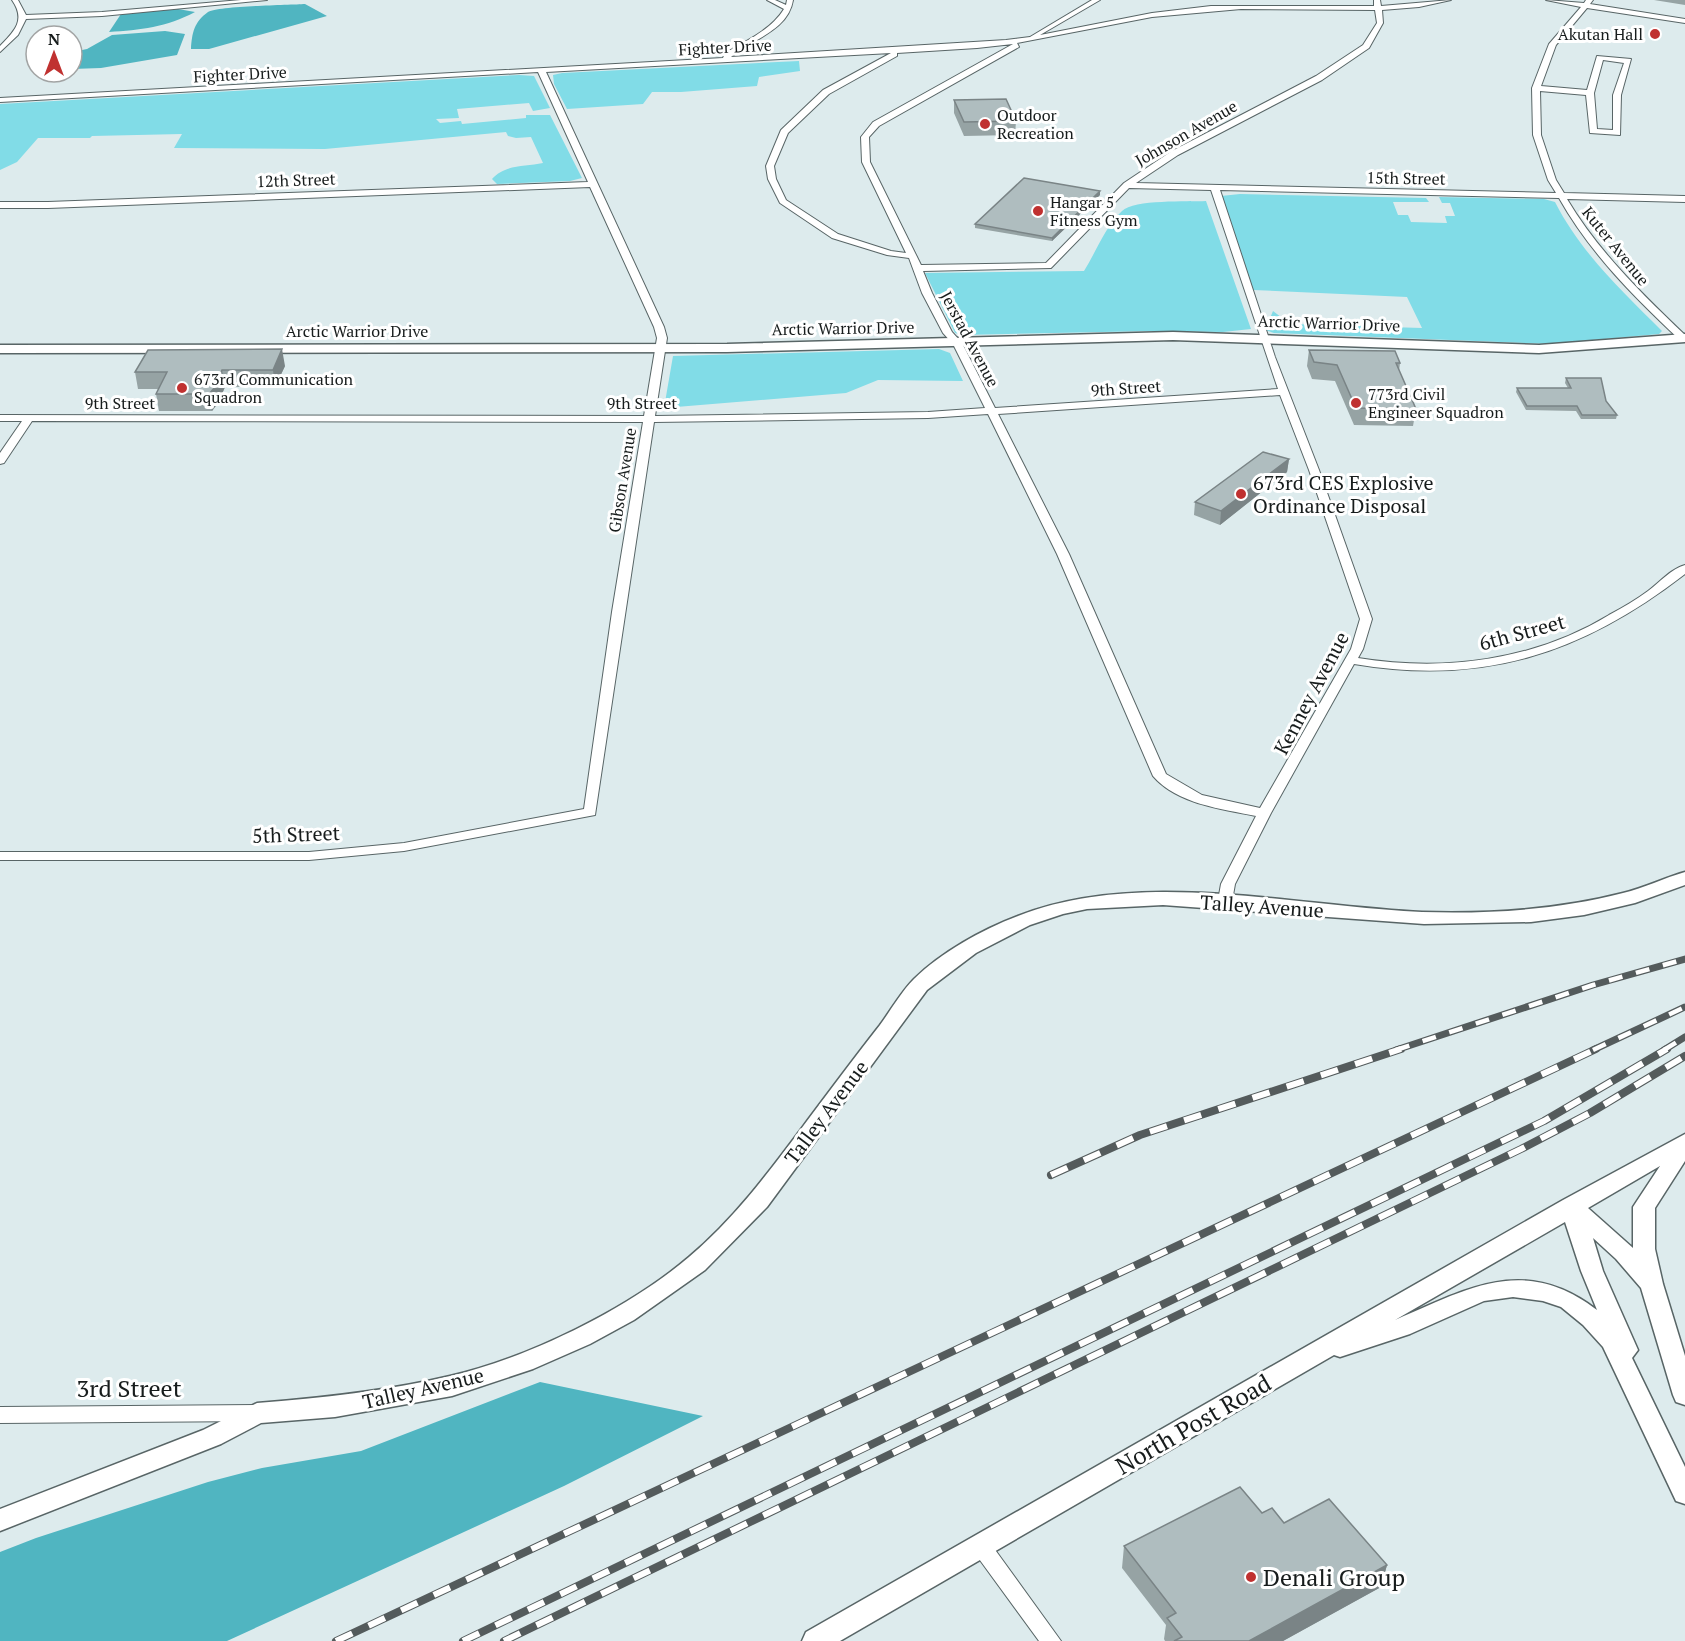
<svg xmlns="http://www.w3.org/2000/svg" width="1685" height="1641" viewBox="0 0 1685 1641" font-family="'PT Serif',serif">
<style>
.green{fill:#81dce7}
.forest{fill:#50b5c1}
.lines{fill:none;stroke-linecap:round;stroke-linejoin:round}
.street-casing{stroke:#586566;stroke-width:2}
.secondary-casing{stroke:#586566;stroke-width:3}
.primary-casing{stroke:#586566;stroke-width:3}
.street{fill:#fff;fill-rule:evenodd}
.secondary{fill:#fff;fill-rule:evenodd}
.primary{fill:#fff;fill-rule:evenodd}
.rail-far1-casing{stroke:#545b5c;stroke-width:7}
.rail-casing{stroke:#545b5c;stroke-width:8}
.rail-far1{stroke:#fff;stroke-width:4.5;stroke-dasharray:14;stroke-linecap:butt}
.rail{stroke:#fff;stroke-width:6;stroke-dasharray:18;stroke-linecap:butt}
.wall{fill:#96a3a4}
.shaded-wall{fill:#7a8486}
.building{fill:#afbdbf;stroke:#7a8486;stroke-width:1.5}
.poi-dot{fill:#c03130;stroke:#fff;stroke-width:2}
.labels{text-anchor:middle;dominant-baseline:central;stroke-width:6;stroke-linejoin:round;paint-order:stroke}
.far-poi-label{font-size:16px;fill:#171c1c;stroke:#fff;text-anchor:start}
.far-street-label{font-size:16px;fill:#171c1c;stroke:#fff}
.poi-label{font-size:20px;fill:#171c1c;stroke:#fff;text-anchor:start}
.street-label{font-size:20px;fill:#171c1c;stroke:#fff}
.near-street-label{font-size:24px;fill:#171c1c;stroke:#fff}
.near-poi-label{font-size:24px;fill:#171c1c;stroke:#fff;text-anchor:start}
</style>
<rect width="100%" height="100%" fill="#ddebed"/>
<path class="green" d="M799,61L800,71L759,77L757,86L681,92H652L643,104L567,109L554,84L553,75L562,73Z
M519,75L534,76L550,108L533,111L529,103L457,109L459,118L436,119L440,123L461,121L462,124L526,118V115H550L582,178L570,181L497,184L492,179C505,164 525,167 543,163L531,137L516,138L508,136L506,132L325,149L174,148L182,134L92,136L90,138H38L17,162L0,170V104Z
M1240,194L1426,198L1429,202H1393L1398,215H1408L1411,222L1447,223L1445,216H1455L1450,203H1442L1439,197L1544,199L1555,202C1581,253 1622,291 1662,331L1659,334L1549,344L1274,333L1265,330L1273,311L1290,324L1422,328L1407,297L1253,290L1221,196Z
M1206,201L1251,329L1223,332L1151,331L963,335L955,333L925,273L1084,271C1096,252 1105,227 1122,211C1134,199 1188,202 1206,201Z
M939,349L950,353L963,381L878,380L846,393L664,408L673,356Z"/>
<path class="forest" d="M305,4L327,16L209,49H191C192,33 194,22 208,12C217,6 289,5 305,4Z
M178,9L195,12C167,27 140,30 109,32L121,14Z
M165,31L185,34L177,55L101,68L72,69V52L87,49L112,35Z
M540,1382L703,1416L564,1486L227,1641H0V1552L36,1538L208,1482L262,1468L361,1451Z"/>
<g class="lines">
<g class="street-casing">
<path id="street" d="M12,0H18L26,15L102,12L241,0H267L102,16L26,19L18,35L0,52V46C15,31 26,20 12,0Z
M767,0H775L786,5L787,0H793C788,31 752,39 731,57L1006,40L1030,37L1092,0H1100L1040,35L1152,13L1211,6H1374V0H1380L1381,6L1451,0L1419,7L1382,10L1383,23L1369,48L1322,80L1178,155L1136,183L1556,193L1548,180L1533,135L1532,88L1549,44L1581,7L1546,0L1584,3L1586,0H1593L1590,4L1685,19V23L1587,8L1556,45L1541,86L1587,90L1597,56L1631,59L1621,95L1620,135L1590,133L1586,95L1540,91L1541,135L1556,180L1564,193L1685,196V202L1567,199C1598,251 1641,293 1685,335V340H1680C1634,297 1590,253 1559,198L1220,190L1275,357L1319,470L1372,619L1363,649L1358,658C1444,672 1533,661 1609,615C1622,608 1636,600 1648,591C1659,583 1672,568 1685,565V574C1583,653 1484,686 1354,664L1271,813L1235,884L1232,901L1225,905L1218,901L1221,884L1256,816C1222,809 1177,804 1153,776L1057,554L988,414L928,418L654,422L595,815L404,851L309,860H0V852H309L404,843L584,809L612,612L643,422L32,421L4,463L0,464V453L22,421H0V415L644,416L657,338L654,327L590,187L48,208H0V202H48L588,182L538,72L0,102V98L723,58L725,53C746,41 771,30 784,9ZM1241,9L1375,10L1377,23L1363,45L1316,76L1172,151L1124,183L1046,263L921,265L870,162L869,137L879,126L1019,47L1017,43L1152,17ZM1013,44L873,122L861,137L862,162L906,253L891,251L838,234L786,200L776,179L774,166L788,133L829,94L897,56V53L977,48ZM891,53L823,90L781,130L766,166L768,179L780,203L832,238L887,255L909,258L922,293L943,333L953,344L985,408L928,412L655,416L667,338L664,327L546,72ZM1603,60L1624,63L1613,95V130L1597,129L1594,93ZM1129,188L1211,190L1278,389L995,408L962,343L952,332L932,293L923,271L1051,268ZM1280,395L1309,470L1360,619L1351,649L1260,808L1202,795L1166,774L1069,554L998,414Z
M256,1405L262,1408L265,1413L262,1418L256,1421L0,1423V1407Z
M981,1538L988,1540L1061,1641H1039L974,1552L971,1546L974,1540Z"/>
</g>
<g class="secondary-casing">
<path id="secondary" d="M1685,872V885L1635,903L1584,915L1531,922L1424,924L1163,905L1087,909L1063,914L1030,925L976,953L927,990L767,1207L705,1270L634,1320L590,1344L533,1369L452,1396L335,1417L261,1423L221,1444L0,1531V1509L203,1430L257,1403C322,1398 387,1391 450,1376C528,1358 628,1309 689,1257C739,1215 777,1161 816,1109C837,1081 858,1053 880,1025C891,1010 901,992 914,979C942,952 981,930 1018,916C1140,868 1293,906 1422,912C1490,914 1557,910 1623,893C1644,888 1664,878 1685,872Z
M1685,1134V1161L1655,1208V1249L1663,1284L1685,1356V1405L1676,1402L1673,1395L1641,1288L1616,1259L1593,1238L1603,1271L1638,1350L1632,1358L1685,1467V1504L1676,1501L1603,1347L1583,1325L1561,1307L1543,1301L1513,1297L1484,1301L1410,1334L1340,1357L1334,1355L840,1641H802L806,1632L1563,1200ZM1660,1166L1633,1207V1248L1588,1208ZM1565,1222L1581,1271L1597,1310C1524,1254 1468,1289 1395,1320Z"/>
</g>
<g class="primary-casing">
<path id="primary" d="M1173,332L1539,345L1685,334V342L1539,353L1173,340L727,352L0,353V345L727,344Z"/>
</g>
<use href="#street" class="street"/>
<use href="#secondary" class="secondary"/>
<use href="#primary" class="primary"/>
<g class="rail-far1-casing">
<path id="rail-far1" d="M1396,1050L1593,985L1685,959
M1593,1050L1685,1007
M1664,1050L1685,1037"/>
</g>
<g class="rail-casing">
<path id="rail" d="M1051,1175L1140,1135L1401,1049
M336,1641L1596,1049
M463,1641L1544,1121L1667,1049
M504,1641L1521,1149L1590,1113L1685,1056"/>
</g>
<use href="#rail-far1" class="rail-far1"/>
<use href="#rail" class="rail"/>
</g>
<path class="wall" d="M1654,0H1685V5Z
M954,100L1016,121L1015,135L964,136L954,113Z
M1100,195L1052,241L975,228V224Z
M1309,350L1400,363L1399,371L1416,409L1413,426L1354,425L1335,381L1312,379L1307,366Z
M285,366L275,387H225L218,403L212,411H159L156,394L158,389H138L135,372Z
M1566,378L1606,401L1617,415L1616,419H1581L1576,411L1526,410L1516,392L1517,388H1568L1565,383Z
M1289,459L1287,472L1220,525L1194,515L1195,502Z
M1262,1513L1387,1565L1381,1587L1283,1641H1165L1164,1639L1166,1625L1122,1568L1124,1546Z"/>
<path class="shaded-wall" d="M1100,191V195L1052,241V238Z
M282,349L285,366L275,387L273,370Z
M222,370L225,387L218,403L212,411L209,394Z
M1289,459L1287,472L1220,525L1221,511Z
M1387,1565L1381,1587L1283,1641H1249Z"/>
<path class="building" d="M1006,99L1016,121L964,122L954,100Z
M1024,178L1100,191L1052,238L975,224Z
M282,349L273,370H222L215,387L209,394H156L167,372H135L148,350Z
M1309,350L1395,351L1400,363H1396L1416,409L1356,408L1337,365L1314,362Z
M1566,378H1601L1606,401L1617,415H1582L1577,406H1527L1517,388H1571Z
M1263,452L1289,459L1221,511L1195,502Z
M1240,1487L1262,1513L1272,1508L1284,1523L1329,1499L1387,1565L1249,1641H1174L1182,1637L1167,1618L1176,1613L1124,1546Z"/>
<g class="poi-dot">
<circle cx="1655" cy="34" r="6"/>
<circle cx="985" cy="124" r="6"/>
<circle cx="1038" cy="211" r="6"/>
<circle cx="182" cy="388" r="6"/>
<circle cx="1356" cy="403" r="6"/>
<circle cx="1241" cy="494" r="6"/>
<circle cx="1251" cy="1577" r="6"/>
</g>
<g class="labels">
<g class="far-poi-label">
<text x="1643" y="34" text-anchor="end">Akutan Hall</text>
<text x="997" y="115">Outdoor<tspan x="997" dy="18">Recreation</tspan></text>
<text x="1050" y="202">Hangar 5<tspan x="1050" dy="18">Fitness Gym</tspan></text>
<text x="194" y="379">673rd Communication<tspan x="194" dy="18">Squadron</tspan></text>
<text x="1368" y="394">773rd Civil<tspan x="1368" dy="18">Engineer Squadron</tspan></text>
</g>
<g class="far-street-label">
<text transform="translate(725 47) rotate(-3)">Fighter Drive</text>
<text transform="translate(240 74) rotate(-3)">Fighter Drive</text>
<text transform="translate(1186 133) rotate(-30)">Johnson Avenue</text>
<text transform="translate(1406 178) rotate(1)">15th Street</text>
<text transform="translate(296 180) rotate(-2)">12th Street</text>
<text transform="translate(1616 246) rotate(51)">Kuter Avenue</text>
<text transform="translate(1329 323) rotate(2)">Arctic Warrior Drive</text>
<text transform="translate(843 328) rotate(-1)">Arctic Warrior Drive</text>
<text x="357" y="331">Arctic Warrior Drive</text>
<text transform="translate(970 339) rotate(62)">Jerstad Avenue</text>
<text transform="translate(1126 388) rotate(-4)">9th Street</text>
<text x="120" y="403">9th Street</text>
<text x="642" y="403">9th Street</text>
<text transform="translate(622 480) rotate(-81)">Gibson Avenue</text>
</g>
<g class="poi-label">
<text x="1253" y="482">673rd CES Explosive<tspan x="1253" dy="23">Ordinance Disposal</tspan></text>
</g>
<g class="street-label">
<text transform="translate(1522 632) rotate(-15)">6th Street</text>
<text transform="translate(1311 693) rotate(-62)">Kenney Avenue</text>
<text transform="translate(296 834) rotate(-2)">5th Street</text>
<text transform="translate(1262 906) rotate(4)">Talley Avenue</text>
<text transform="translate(826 1112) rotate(-53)">Talley Avenue</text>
<text transform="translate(423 1388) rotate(-13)">Talley Avenue</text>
</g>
<g class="near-street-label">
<text x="129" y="1388">3rd Street</text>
<text transform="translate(1193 1424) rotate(-30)">North Post Road</text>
</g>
<g class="near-poi-label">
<text x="1263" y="1577">Denali Group</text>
</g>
</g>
<g transform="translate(54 54)"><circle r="28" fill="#ffffff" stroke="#a2a4a4" stroke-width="1.5"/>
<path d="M0-4.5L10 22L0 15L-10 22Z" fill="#c03130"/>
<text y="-9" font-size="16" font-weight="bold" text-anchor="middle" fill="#171c1c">N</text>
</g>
</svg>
